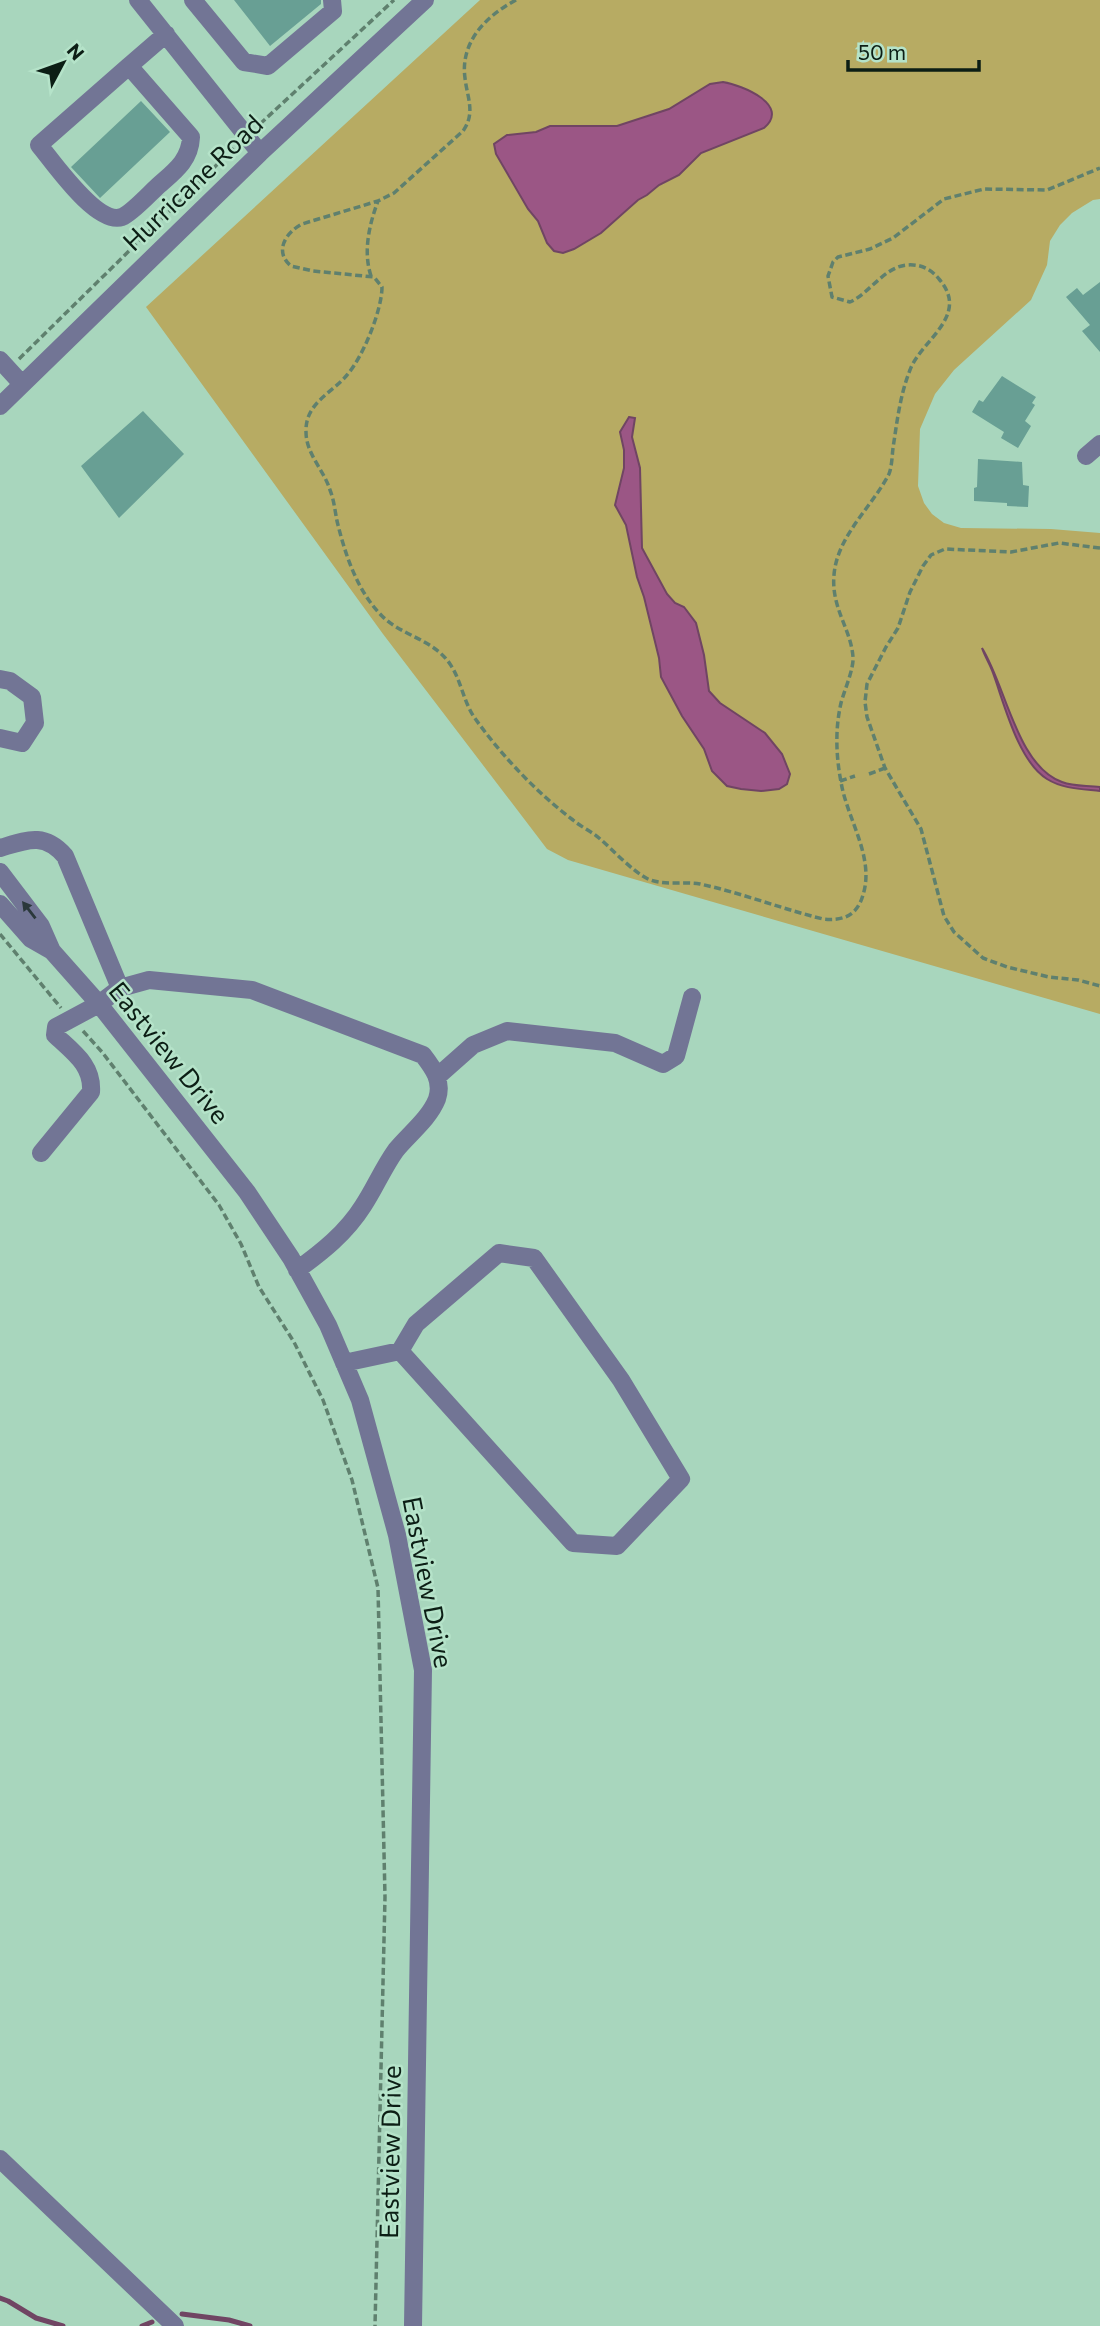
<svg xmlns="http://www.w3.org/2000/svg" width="1100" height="2326" viewBox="0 0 1100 2326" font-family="Commissioner,sans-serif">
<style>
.green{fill:#b7ab63}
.water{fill:#9b5685;stroke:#704563;stroke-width:2}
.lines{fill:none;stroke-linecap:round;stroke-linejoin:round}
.stream{stroke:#704563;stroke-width:5}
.building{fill:#689f94}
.path{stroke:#5f806e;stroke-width:3.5;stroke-dasharray:7 3.5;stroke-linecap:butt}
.minor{stroke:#727595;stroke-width:18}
.oneway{fill:#2b383b}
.labels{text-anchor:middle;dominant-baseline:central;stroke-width:5;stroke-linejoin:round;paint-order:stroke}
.street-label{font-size:26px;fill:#0c1e15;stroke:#b5e3c9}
</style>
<rect width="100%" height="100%" fill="#a8d6bd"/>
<path class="green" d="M480,0H1100V199L1093,200L1072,213L1060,225L1050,241L1047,265L1031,300L954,370L935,394L920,429L918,486L924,503L932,514L944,523L961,528L1051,529L1100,533V1014L568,860L547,849L383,634L146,307Z"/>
<path class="water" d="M723,82C742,85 791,105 764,128L701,153L679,175L659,185L647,195L638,200L601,233L574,249L563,253L554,251L547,243L538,221L528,209L496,154L494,144L507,135L536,132L550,126H617L669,109L710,84Z
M629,417L635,418L632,437L640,468L642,548L667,594L675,603L684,607L696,623L704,655L709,691L720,703L765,733L782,754L790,774L787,784L779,789L761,791L741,789L727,786L712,771L704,749L682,716L661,677L659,658L644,597L637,577L626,525L615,505L624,468V450L620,432Z
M982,648C1006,686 1017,766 1062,782C1075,787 1087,785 1100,787V791C1082,789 1063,789 1047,779C1018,761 1004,703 993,673C990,664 985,657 982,648Z"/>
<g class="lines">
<path class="stream" d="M0,2298L8,2301L36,2318L63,2326
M182,2314L229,2320L250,2326
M142,2326L152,2322"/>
</g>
<path class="building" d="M234,0H321V4L270,46Z
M141,101L170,132L100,198L71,167Z
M1100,282V352L1082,331L1090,325L1066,297L1077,288L1083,295Z
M1002,376L1036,397L1032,403L1035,405L1025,421L1031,426L1018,448L1001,438L1004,432L972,412L979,400L983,402Z
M143,411L184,454L119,518L81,466Z
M978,459L1022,462L1023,485L1029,486L1028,507L1007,506V503L974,501V488L977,487Z"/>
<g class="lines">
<path class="path" d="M516,0C486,16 460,42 465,78C467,97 476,113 463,131L394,193L378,201L302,224C285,233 274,252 291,266L313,271L374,277L382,287C382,310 363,357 347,375C331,394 305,403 306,432C306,454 324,470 330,490C334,500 335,511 337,521C345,554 357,591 382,616C402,636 433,639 450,664C461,680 463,700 474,717C501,755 536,792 573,820C581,827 591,831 599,838C612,849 633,872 648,879C664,886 684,881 700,884C742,893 782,909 823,919C843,921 857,916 863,895C875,857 847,819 841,782C836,756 835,729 841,703C844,691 854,669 853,657C851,629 831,608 834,575C837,536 872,507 889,474C892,466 892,456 893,448C897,422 900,395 910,370C921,340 971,316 939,279C931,269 921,264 907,265C884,267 870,293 850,302L832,297L828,276L833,262L838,257L870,249L893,238L944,199L984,189L1047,190L1100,168
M260,124L394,0
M371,276C363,252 369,225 378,201
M19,359L236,146
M1100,548L1059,543L1011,552L945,549L931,555L923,566L910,592L898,628L886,647L867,684L865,702L867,717L885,768L921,829L944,916L954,932L983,958L1007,967L1049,977L1078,980L1100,986
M869,774L885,768
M840,781L855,776
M0,934L61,1008
M83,1031L102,1052L219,1205L241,1244L259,1287L294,1342L323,1400L352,1480L378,1588L385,1897L375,2326"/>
<path class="minor" d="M138,0L260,153
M193,0L244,62L268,66L333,11L332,0
M129,66L39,145C54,163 97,226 122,217C132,213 150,193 159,185C175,171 190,160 191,137L129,66L166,34
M0,360L22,384
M0,406L260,153L425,0
M1086,456L1100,444
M0,679L10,681L32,697L35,723L22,743L0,738
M0,848C27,840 44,832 65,856L120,988
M0,872L41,926L52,951L99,1004L247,1192L291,1258L328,1325L360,1400L397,1535L423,1670L413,2326
M0,904L31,939L52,951
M438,1076L473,1045L507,1031L615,1043L663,1064L676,1056L692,997
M41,1153L91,1092C93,1065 73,1052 55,1035L56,1027L99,1004L120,988L149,980L252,990L423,1055C433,1068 443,1081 437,1099C429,1119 409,1134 396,1150C383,1168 375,1188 363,1206C346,1233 322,1252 297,1270
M344,1363L400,1351L573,1543L617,1546L681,1479L621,1380L534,1258L499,1253L416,1324L400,1351
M0,2159L175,2326"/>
</g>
<defs><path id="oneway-solid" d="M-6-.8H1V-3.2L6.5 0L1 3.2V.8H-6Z" transform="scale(1.75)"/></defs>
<use class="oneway" href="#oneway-solid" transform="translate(29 910) rotate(-128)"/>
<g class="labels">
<g class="street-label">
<text transform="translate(192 182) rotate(-44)">Hurricane Road</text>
<text transform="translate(170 1052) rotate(51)">Eastview Drive</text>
<text transform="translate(429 1582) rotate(79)">Eastview Drive</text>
<text transform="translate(389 2152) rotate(-89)">Eastview Drive</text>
</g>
</g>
<g transform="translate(63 63) rotate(49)" stroke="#b5e3c9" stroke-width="5" paint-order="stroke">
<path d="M0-5L12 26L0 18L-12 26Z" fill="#0c1e15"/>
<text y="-10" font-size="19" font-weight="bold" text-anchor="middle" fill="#0c1e15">N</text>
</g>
<path d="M848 60v10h131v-10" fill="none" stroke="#0c1e15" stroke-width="3.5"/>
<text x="858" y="60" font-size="21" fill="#0c1e15" stroke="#b5e3c9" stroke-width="5" paint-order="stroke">50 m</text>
</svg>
